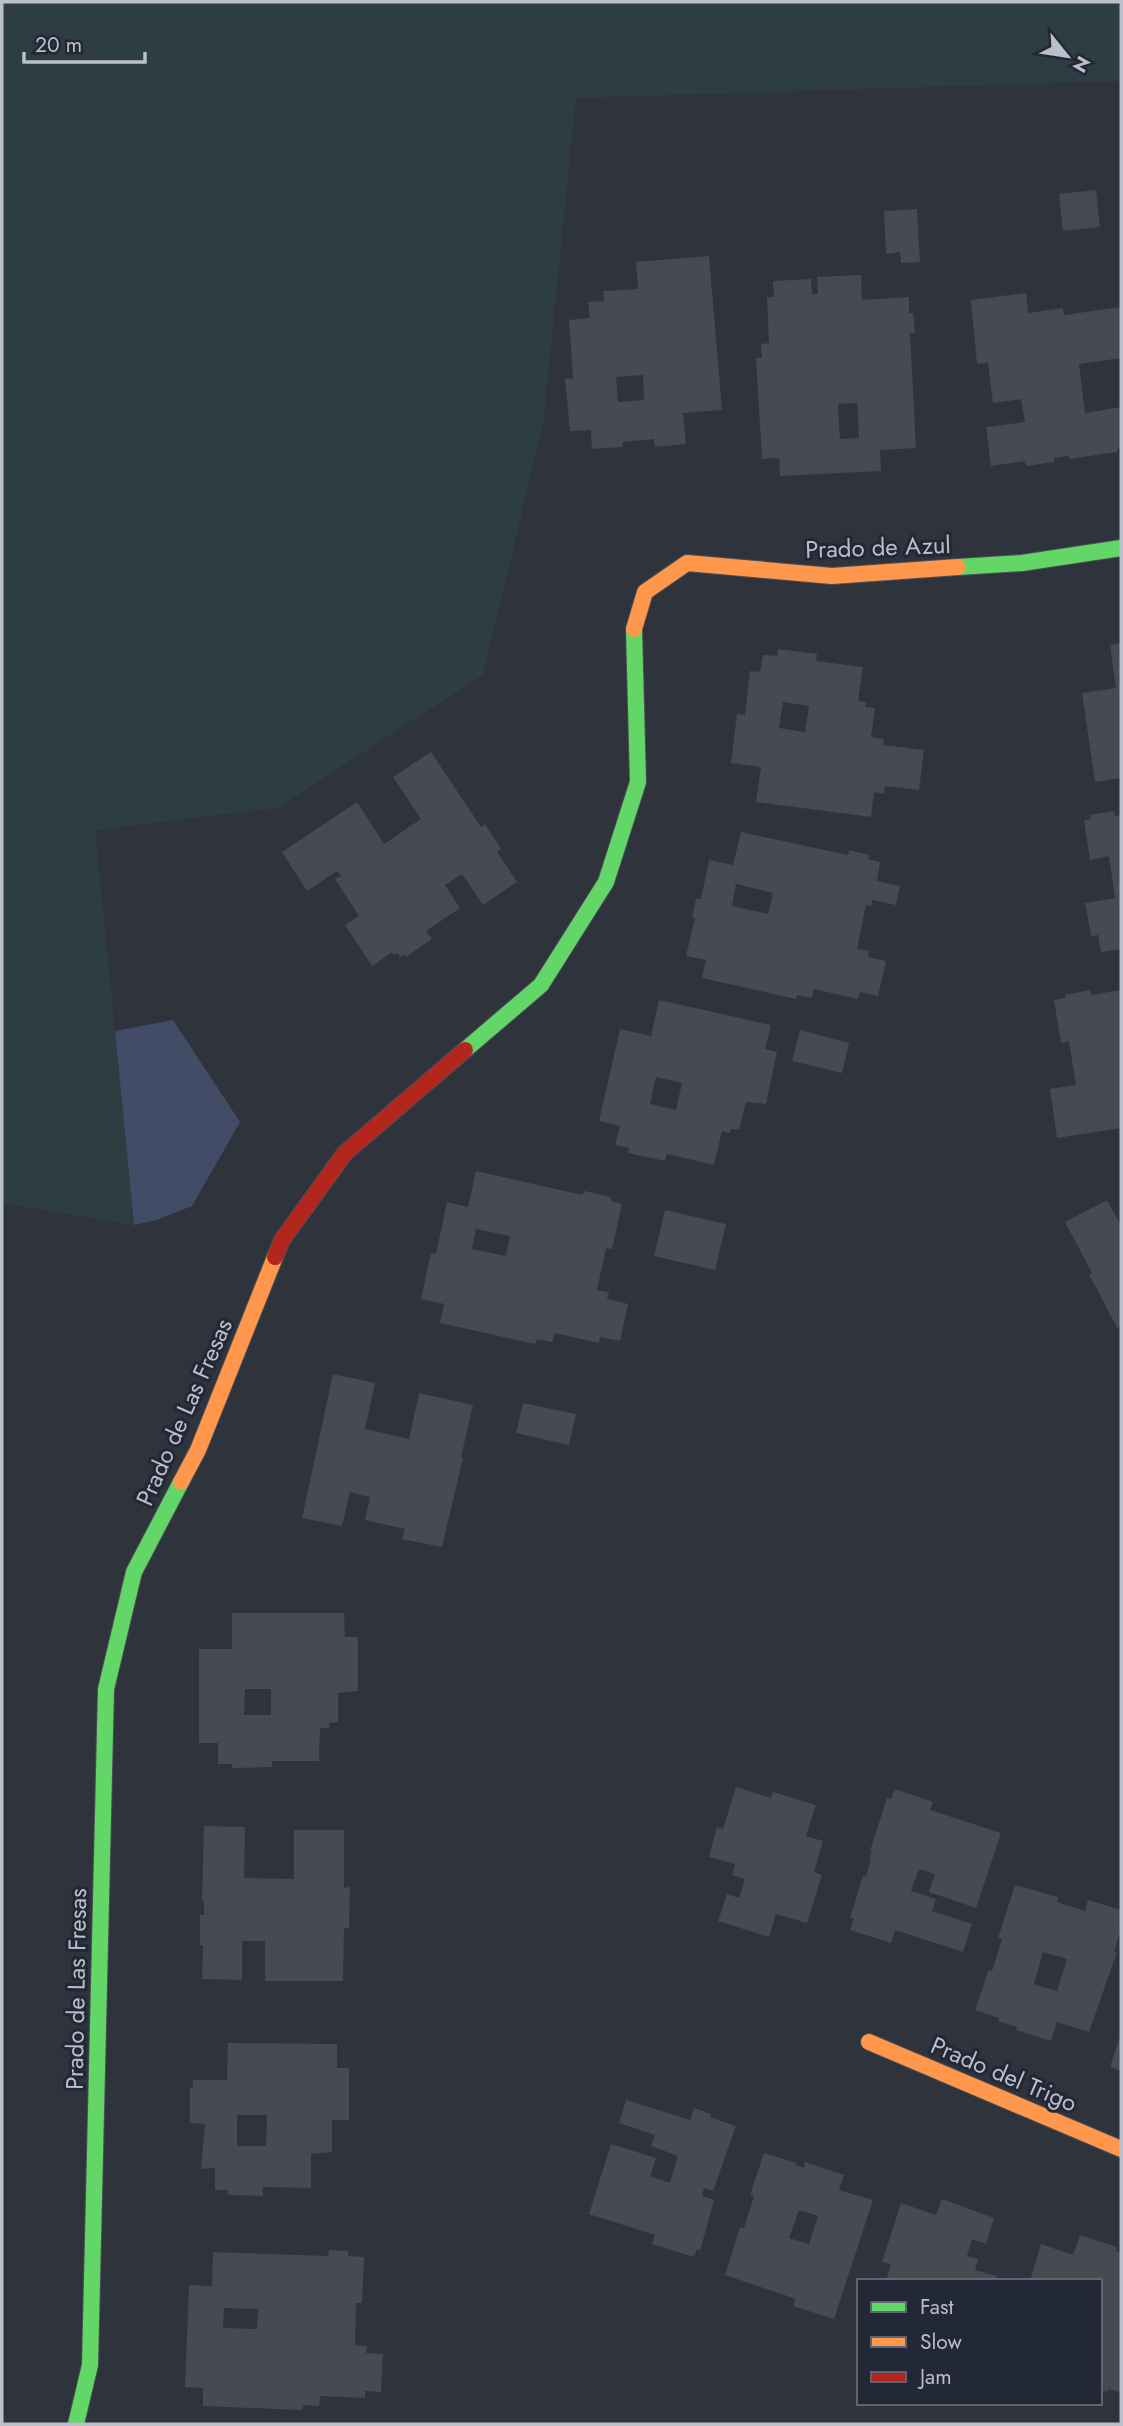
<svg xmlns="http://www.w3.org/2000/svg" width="1123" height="2426" viewBox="0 0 1123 2426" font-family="Jost,sans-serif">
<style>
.green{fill:#2d3d42}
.water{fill:#424c66}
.building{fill:#464a51;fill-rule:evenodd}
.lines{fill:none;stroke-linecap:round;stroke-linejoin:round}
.fast-casing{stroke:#4b4e55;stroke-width:18}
.slow-casing{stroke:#4b4e55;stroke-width:18}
.jam-casing{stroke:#4b4e55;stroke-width:18}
.fast{stroke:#63d668;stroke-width:16}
.slow{stroke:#ff974d;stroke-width:16}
.jam{stroke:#b3261e;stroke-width:16}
.labels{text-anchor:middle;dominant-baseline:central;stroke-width:6;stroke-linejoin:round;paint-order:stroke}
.street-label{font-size:24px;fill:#bbbfcb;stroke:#232837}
</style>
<rect width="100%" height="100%" fill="#2f333c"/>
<path class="green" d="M2,2H1121V81L576,98L543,424L483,675L277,808L95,830L134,1225L2,1203Z"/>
<path class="water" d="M173,1020L240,1122L192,1206L156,1220L134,1225L115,1031Z"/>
<path class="building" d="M1096,190L1100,227L1063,231L1059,194Z
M917,209L920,262L901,263L900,252L886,254L884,211Z
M709,256L722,410L683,413L686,444L655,447L654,439L623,442V447L592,449L591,430L570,431L565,379L573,378L569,320L590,318L588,302L604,301L603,291L638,289L636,262ZM643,375L644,400L618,402L616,377Z
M861,275L862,300L909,297V313H913L915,333H910L916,448L880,450L881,471L780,476L779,458L762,459L756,358H762L761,344L769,343L767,297H774L773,281L811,279L812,294H818L817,277ZM857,403L859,438L840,439L838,404Z
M1026,293L1028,313L1063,308L1064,315L1121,307V358L1079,364L1085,413L1121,407V448L1117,449V452L1069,459V456L1054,458V462L1026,466L1025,461L991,466L986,427L1025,422L1021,399L993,403L988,363L977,364L971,300Z
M1121,643V778L1095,782L1082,693L1116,688L1110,645Z
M778,649L817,654L816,661L863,667L858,701L866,702L865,707L875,708L871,737L884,739L883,745L924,750L919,790L885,786L884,794L874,792L871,817L756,802L761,767L731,763L737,714L745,715L750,671L760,672L763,655L777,656ZM783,702L809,706L805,732L779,728Z
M431,752L481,827L485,824L501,849L497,852L517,882L483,905L462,874L445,885L460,908L426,931L432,939L406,957L404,955L400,957L397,953L393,955L392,952L372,966L345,925L359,916L335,879L341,876L337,871L307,891L282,852L357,802L384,844L421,819L393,777Z
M1114,811L1115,816L1121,815V949L1101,952L1098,935L1091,936L1085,903L1115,898L1109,856L1090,860L1084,820L1091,819L1090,815Z
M741,832L848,855L849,850L869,855L868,859L880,862L877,881L900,886L896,905L872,900L871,906L866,905L857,949L869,951L868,957L886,961L878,996L860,992L858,999L814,989L812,998L797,995L796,999L702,978L706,960L686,956L695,918H692L696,899H701L709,860L733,865ZM736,884L773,893L768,914L732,906Z
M1090,990L1091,995L1121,990V1128L1057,1138L1050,1089L1076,1085L1069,1041L1061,1043L1054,1000L1066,998L1065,995Z
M659,1000L771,1025L765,1049L777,1052L766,1104L746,1102L739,1130L731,1129L730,1133L722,1131L714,1165L667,1154L665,1161L628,1153L629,1148L615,1145L620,1126L599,1121L620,1029L651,1036ZM656,1077L682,1083L676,1110L650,1104Z
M800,1030L849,1043L842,1073L792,1061Z
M476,1171L583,1195L584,1191L611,1197V1201L622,1204L612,1249L606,1248L597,1290L609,1292L607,1299L628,1304L620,1341L600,1337L599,1343L555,1333L552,1342L537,1339L535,1344L440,1323L444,1304L421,1299L431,1253L436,1254L447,1202L468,1207ZM476,1229L510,1236L506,1256L472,1249Z
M1107,1200L1121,1226V1326L1117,1328L1089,1274L1092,1273L1065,1222Z
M665,1210L726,1224L715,1270L654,1256Z
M333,1374L375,1383L365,1429L409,1439L419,1393L473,1405L461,1457L463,1458L442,1547L402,1539L405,1529L365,1520L370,1497L350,1492L342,1526L302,1518Z
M523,1403L576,1414L569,1445L516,1433Z
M232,1613H344L345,1637H358V1691L338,1693V1722L329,1723V1728H320L319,1761H272V1767L232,1768V1764H218V1743H199V1649H232ZM245,1689H271V1715H244Z
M736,1787L771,1798L773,1792L816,1805L806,1836L823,1841L814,1872L822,1875L807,1923L776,1914L769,1937L718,1921L727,1894L739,1898L745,1879L732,1875L735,1864L709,1857L717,1827L723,1829Z
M895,1789L933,1802L930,1810L1001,1833L976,1908L929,1892L935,1874L919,1869L911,1891L936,1899L932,1911L972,1924L963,1952L895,1930L891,1943L850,1930L854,1919L850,1918L863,1876L866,1877L871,1860L869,1859L872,1852L870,1851L887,1798L891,1799Z
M204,1826L245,1827L244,1878L294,1879V1830H344V1888L350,1887L349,1928H344L343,1981H265V1941H242V1980L202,1979L203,1945H200V1915H204V1901H202Z
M1015,1885L1058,1897L1057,1902L1085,1911L1088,1900L1121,1910V1929L1114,1951L1117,1952L1089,2032L1057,2022L1051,2041L1016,2030L1017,2027L998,2021L999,2018L975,2010L989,1969L992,1971L1002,1939L998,1938ZM1043,1952L1067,1959L1057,1991L1034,1984Z
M1121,2033V2071L1110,2067Z
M228,2043L337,2044V2068H349V2120H332V2152L311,2154V2188L263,2187V2196L228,2195L227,2190H215V2168L201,2169L205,2124L190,2123V2087L193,2088V2080H227ZM237,2115H267L266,2146H237Z
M626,2100L690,2120L694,2108L711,2114L710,2117L736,2126L713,2191L704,2188L702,2196L714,2200L700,2251L697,2249L694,2257L652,2244L655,2235L589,2214L611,2144L656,2158L650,2176L670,2183L678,2156L651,2146L655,2135L619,2123Z
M764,2153L796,2163L795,2165L804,2168L805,2162L844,2175L839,2190L873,2200L834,2319L793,2306L796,2299L725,2275L740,2227L744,2228L754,2196L750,2195ZM799,2210L818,2216L809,2244L789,2238Z
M942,2199L994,2218L986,2244L972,2239L967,2256L978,2259L975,2270L997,2276L995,2281H886L891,2264L882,2262L901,2203L936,2215Z
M1080,2235L1117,2247L1116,2251L1121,2253L1120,2392L1109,2389L1108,2392L1100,2390V2281H1030L1041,2244L1073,2255Z
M329,2250L348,2251V2256L364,2257L362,2303H356L355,2345L367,2346L366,2353L383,2354L381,2392L365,2391V2398L320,2396L319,2406L303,2405L302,2410L203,2406V2388L185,2387L189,2285L212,2286L213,2252L328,2256ZM224,2308L258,2309L257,2329L223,2328Z"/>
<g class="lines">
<g class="fast-casing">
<path id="fast" d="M958,567L1022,563L1121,548
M465,1050L541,985L606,882L638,782L634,629
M76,2424L90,2365L106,1689L134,1572L181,1482"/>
</g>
<g class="slow-casing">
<path id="slow" d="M634,629L645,592L687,563L832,576L958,567
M181,1482L198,1450L275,1257
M869,2042L1121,2149"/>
</g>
<g class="jam-casing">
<path id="jam" d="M275,1257L282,1240L345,1153L465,1050"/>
</g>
<use href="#fast" class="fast"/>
<use href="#slow" class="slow"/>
<use href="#jam" class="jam"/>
</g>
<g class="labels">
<g class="street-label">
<text transform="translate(878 547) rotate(-2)">Prado de Azul</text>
<text transform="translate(184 1412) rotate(-66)">Prado de Las Fresas</text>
<text transform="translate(76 1989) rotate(-89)">Prado de Las Fresas</text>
<text transform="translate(1004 2074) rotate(23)">Prado del Trigo</text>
</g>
</g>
<rect width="1123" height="2426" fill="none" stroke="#bbbfcb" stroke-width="7"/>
<rect x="857" y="2279" width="245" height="126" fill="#232837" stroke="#606472" stroke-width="2"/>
<rect x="871" y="2302" width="35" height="10" fill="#63d668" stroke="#606472" stroke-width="2"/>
<text x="920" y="2314" font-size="21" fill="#bbbfcb">Fast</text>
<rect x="871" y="2337" width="35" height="10" fill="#ff974d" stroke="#606472" stroke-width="2"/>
<text x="920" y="2349" font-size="21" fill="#bbbfcb">Slow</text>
<rect x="871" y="2372" width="35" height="10" fill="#b3261e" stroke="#606472" stroke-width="2"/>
<text x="920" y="2384" font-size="21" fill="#bbbfcb">Jam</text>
<g transform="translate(1067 56) rotate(120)" stroke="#232837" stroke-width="5" paint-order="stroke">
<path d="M0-5L12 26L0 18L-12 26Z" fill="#bbbfcb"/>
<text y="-10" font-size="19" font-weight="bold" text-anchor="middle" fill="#bbbfcb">N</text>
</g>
<path d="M24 52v10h121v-10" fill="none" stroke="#bbbfcb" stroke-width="3.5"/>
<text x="35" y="52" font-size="21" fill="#bbbfcb" stroke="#232837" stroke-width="5" paint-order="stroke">20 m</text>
</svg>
